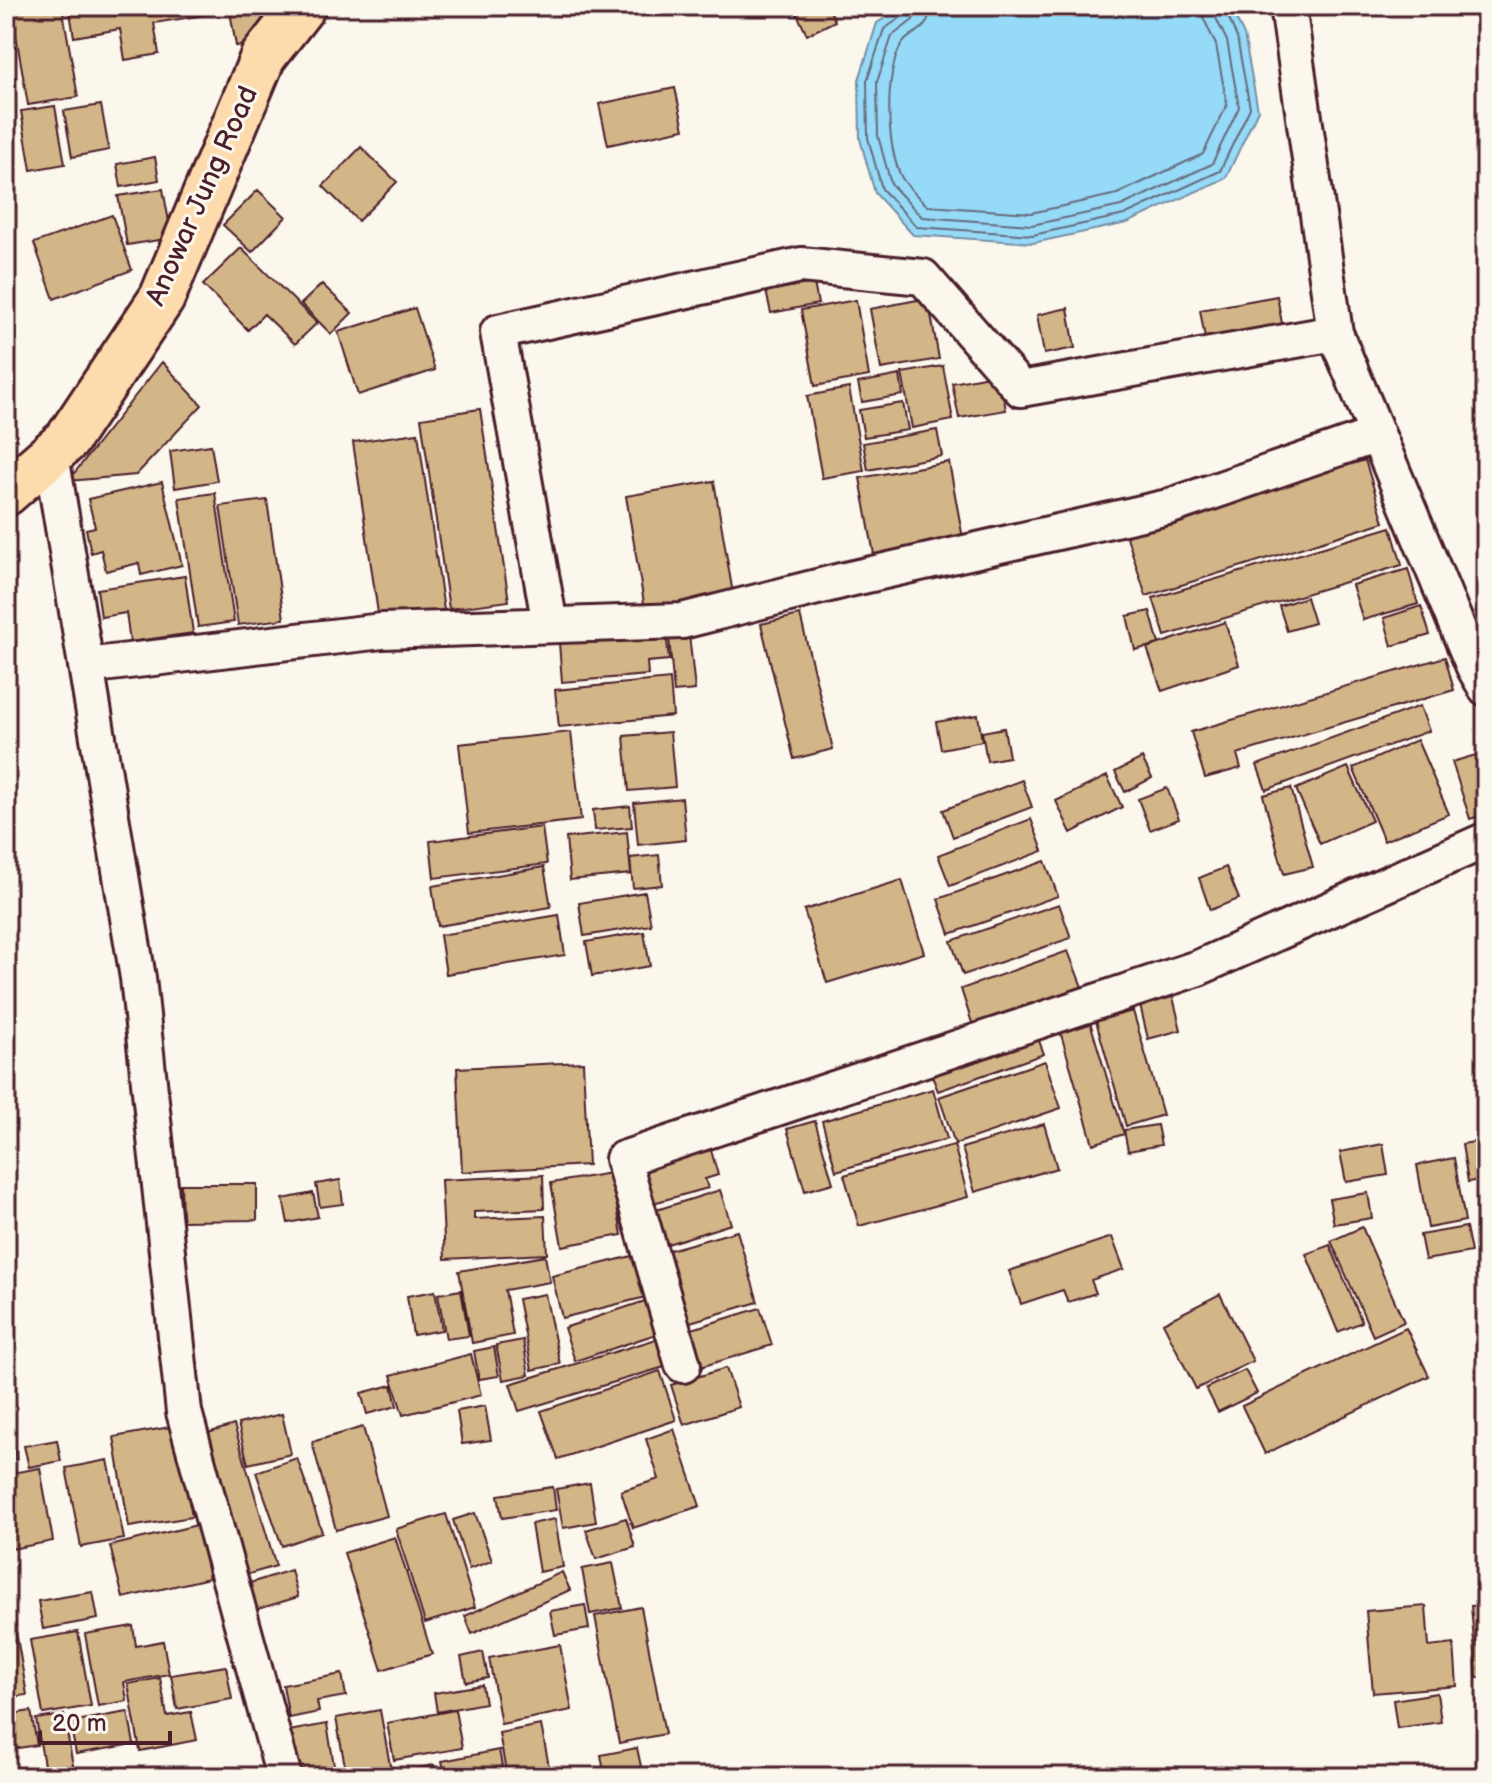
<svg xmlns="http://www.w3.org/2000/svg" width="1492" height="1783" viewBox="0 0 1492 1783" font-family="'Balsamiq Sans',sans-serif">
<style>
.water{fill:#95daf7;stroke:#778fa5;stroke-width:2}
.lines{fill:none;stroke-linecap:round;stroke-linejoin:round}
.shore{stroke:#686a7d;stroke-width:2}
.building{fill:#d3b688;stroke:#4a1f2b;stroke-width:2}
.street-casing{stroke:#4a1f2b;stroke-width:40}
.highway-casing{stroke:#4a1f2b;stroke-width:50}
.street{stroke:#fbf7ec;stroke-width:34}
.highway{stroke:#fedbac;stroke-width:44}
.labels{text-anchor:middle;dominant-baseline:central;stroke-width:6;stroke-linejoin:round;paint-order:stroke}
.street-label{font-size:28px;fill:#4a1f2b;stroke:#fbf7ec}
</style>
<rect width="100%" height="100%" fill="#fbf7ec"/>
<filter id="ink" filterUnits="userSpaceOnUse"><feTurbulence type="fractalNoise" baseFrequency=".0125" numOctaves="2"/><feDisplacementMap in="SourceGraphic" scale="16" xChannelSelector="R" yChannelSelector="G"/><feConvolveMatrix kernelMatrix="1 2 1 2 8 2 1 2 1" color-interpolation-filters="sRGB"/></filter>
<g filter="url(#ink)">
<path class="water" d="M905,6H1230L1244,35L1258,110L1226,178L1127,223L1033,243L913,235L875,193L860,139L859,80L877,23Z"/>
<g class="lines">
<path class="shore" d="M907,6L905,15L884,29L867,81L868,138L882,189L917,227L1033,235L1124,215L1220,171L1250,108L1237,38L1224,6
M918,6L913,20L892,36L877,82L878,136L891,184L922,217L1032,225L1121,206L1212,164L1239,107L1227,41L1215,16L1214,6
M930,6C929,35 913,28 902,44C884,72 886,149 902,178C908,188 919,198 928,206L1031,213L1117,194L1203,154L1227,105L1216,45L1203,17L1202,6"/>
</g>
<path class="building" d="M11,6H62L78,97L28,105Z
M69,6H203L205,15L154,23L159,54L125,60L120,29L74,37Z
M229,6H262L268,41L236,46Z
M793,6H828L835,21L807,35Z
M675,88L684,129L608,145L599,104Z
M101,105L109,150L72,157L64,111Z
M55,106L65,164L31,170L21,111Z
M361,147L397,182L358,221L323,186Z
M155,157L159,180L121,187L117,164Z
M163,189L172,238L127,245L118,196Z
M258,190L286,217L252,252L223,225Z
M112,215L132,270L54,299L34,243Z
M241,248L317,323L295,344L264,314L248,330L203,285Z
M814,283L818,304L771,313L766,291Z
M322,284L352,313L331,334L301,304Z
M1277,296L1283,329L1206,344L1200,310Z
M928,298L939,359L881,369L870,309Z
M856,300L869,376L815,386L801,310Z
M415,308L435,370L358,395L338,332Z
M1068,308L1075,348L1044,354L1037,315Z
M162,362L202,405L136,475L68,481Z
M943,366L953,420L912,428L902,373Z
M999,374L1006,410L959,418L952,383Z
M900,375L903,395L862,402L858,383Z
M849,388L864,471L822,478L807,396Z
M903,403L908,430L864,437L859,410Z
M480,409L509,601L449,609L421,418Z
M937,430L942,456L868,470L863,443Z
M418,433L444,610L379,620L353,442Z
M211,445L217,481L175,488L170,451Z
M1365,460L1384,522L1146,596L1126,534Z
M949,462L964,544L875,560L860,478Z
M714,481L734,600L646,615L626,496Z
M162,482L182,565L141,575L139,563L106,571L101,550L91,553L86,529L95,527L88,499Z
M215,493L234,622L198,627L179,498Z
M267,500L284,619L238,625L220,506Z
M1391,527L1402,565L1165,636L1153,598Z
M1408,569L1418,604L1363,620L1352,585Z
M185,576L193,633L130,642L126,613L101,617L97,589Z
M1306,597L1314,623L1287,631L1279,606Z
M1421,606L1430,635L1392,646L1384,618Z
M1150,611L1159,644L1135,650L1127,616Z
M800,615L833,749L794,759L761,624Z
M1225,622L1239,665L1162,691L1147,648Z
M666,632L669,660L647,662L648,675L562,682L559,643Z
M689,634L695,690L674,692L669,637Z
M1445,657L1454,690L1237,754L1241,768L1205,778L1191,732Z
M670,679L673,716L559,727L555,690Z
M1420,706L1429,731L1266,790L1257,765Z
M978,715L982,741L941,749L936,722Z
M1004,728L1009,757L987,761L982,732Z
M571,732L581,820L469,833L459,744Z
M670,732L675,787L629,791L624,736Z
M1417,740L1449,814L1384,841L1353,768Z
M1486,752V814L1470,819L1452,762Z
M1142,758L1152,778L1125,792L1115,772Z
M1348,767L1372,821L1320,844L1296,789Z
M1107,776L1122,807L1071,833L1056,801Z
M1022,780L1032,807L953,837L943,810Z
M1167,788L1179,819L1150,830L1138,799Z
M1291,788L1313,867L1284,874L1263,795Z
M682,798L686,840L638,845L634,803Z
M630,806L632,827L595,830L593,810Z
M1031,819L1043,851L950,886L938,855Z
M542,827L547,864L434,878L430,841Z
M627,832L631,874L570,880L566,838Z
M659,855L662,885L633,888L630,858Z
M1045,861L1058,896L950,934L938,899Z
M544,867L551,907L438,926L432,886Z
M1226,867L1239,899L1210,910L1199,878Z
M902,880L924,953L827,983L804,910Z
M645,892L651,925L584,936L579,903Z
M1059,904L1071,938L963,975L951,941Z
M559,915L565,955L446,974L440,935Z
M644,932L650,966L592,976L586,942Z
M1068,951L1082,987L973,1026L961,989Z
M1173,997L1181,1030L1148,1039L1140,1005Z
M1133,1011L1163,1115L1126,1126L1096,1021Z
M1090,1022L1124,1134L1093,1144L1060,1031Z
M1036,1033L1044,1054L938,1091L930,1071Z
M1045,1061L1061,1108L955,1144L939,1097Z
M583,1062L588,1165L462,1172L457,1068Z
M933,1089L947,1139L836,1171L822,1121Z
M815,1121L833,1183L805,1191L787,1129Z
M1044,1124L1057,1168L975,1192L962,1148Z
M1157,1125L1161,1145L1128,1151L1124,1130Z
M1486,1140V1179L1468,1182L1462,1144Z
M1383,1144L1388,1175L1346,1182L1340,1152Z
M954,1145L968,1197L859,1226L844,1175Z
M711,1150L718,1175L705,1179L708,1188L642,1206L632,1172Z
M1454,1158L1465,1221L1428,1228L1417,1165Z
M611,1173L622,1235L562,1246L551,1183Z
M543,1175L544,1209L474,1212V1219L545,1216L547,1254L445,1259L441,1180Z
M340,1180L343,1204L320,1207L316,1184Z
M181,1184H257V1220L182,1221Z
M720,1190L731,1224L658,1247L647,1213Z
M313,1193L318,1217L288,1223L283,1199Z
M1368,1193L1372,1218L1334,1224L1329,1199Z
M1362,1227L1404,1322L1373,1336L1331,1241Z
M1466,1227L1471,1252L1425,1260L1420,1235Z
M737,1231L758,1302L680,1325L659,1253Z
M1112,1237L1124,1269L1091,1280L1096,1293L1068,1302L1063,1290L1021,1304L1009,1271Z
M1330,1245L1362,1322L1338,1332L1306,1254Z
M644,1253L654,1295L562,1318L552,1276Z
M545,1256L550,1282L505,1290L513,1335L472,1343L459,1271Z
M461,1290L469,1336L446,1339L438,1294Z
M435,1291L442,1330L413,1335L407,1296Z
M545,1294L560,1364L532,1370L518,1299Z
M1220,1294L1253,1361L1196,1389L1163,1323Z
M651,1299L662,1332L575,1361L564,1328Z
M760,1308L772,1345L691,1370L679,1333Z
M1406,1328L1429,1376L1265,1454L1242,1406Z
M663,1337L671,1365L519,1411L510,1384Z
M523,1340L529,1375L503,1380L496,1345Z
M494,1347L499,1376L479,1379L474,1351Z
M471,1354L481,1395L403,1415L391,1375Z
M726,1368L739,1407L684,1425L671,1385Z
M1245,1370L1257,1393L1218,1412L1206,1388Z
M660,1371L676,1420L558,1459L541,1411Z
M392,1385L397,1406L367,1414L361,1393Z
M485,1406L491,1440L462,1444L457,1411Z
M282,1414L291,1454L248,1464L238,1424Z
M234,1425L276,1566L239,1577L198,1436Z
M176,1426L192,1517L129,1527L114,1437Z
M363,1427L387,1516L336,1530L312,1442Z
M674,1429L700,1506L633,1528L621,1491L659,1479L646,1439Z
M11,1431L16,1459L6,1461V1432Z
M57,1440L61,1461L29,1467L24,1446Z
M297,1458L322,1532L282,1546L256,1472Z
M108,1460L124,1539L81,1547L66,1468Z
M40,1468L53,1541L6,1550V1474Z
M590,1483L596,1522L563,1528L556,1489Z
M553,1487L556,1510L502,1518L498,1495Z
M475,1513L492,1561L469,1569L453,1520Z
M446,1514L475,1607L425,1623L396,1529Z
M626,1518L635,1547L596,1559L586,1530Z
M555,1519L563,1567L539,1572L531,1524Z
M197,1525L209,1578L123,1598L110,1546Z
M395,1537L432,1654L382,1670L344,1553Z
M613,1563L622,1608L590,1614L582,1569Z
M291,1570L298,1597L255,1610L247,1584Z
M562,1572L570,1590L472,1634L465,1616Z
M93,1592L98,1619L43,1629L38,1601Z
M585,1605L589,1629L555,1635L550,1611Z
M1486,1605V1677L1477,1678L1471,1606Z
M1426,1606L1429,1647L1454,1644L1457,1686L1373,1693L1366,1611Z
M641,1607L665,1734L619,1743L595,1616Z
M14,1620L27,1695L6,1698V1622Z
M133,1626L136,1646L163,1641L169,1674L124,1682L127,1701L98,1706L85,1634Z
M78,1632L91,1706L43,1714L30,1640Z
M560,1645L572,1710L501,1724L489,1658Z
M483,1652L488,1678L466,1682L461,1657Z
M226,1666L232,1699L177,1709L171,1675Z
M342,1674L346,1696L317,1701L319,1712L289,1718L283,1685Z
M160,1678L167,1716L191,1712L197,1740L140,1751L128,1684Z
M482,1685L485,1703L437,1712L434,1693Z
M1437,1693L1441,1722L1397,1728L1393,1700Z
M380,1710L391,1771L347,1777L336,1718Z
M455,1710L462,1748L394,1760L387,1723Z
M31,1711L37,1745L6,1750V1715Z
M128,1712L134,1744L76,1754L70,1722Z
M64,1715L75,1777H46L36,1719Z
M327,1724L336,1777H298L289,1731Z
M541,1725L551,1777H507L499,1733Z
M637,1748L642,1771L605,1777L601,1755Z
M499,1750L504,1777H446L442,1761Z
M434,1765L436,1777H406L405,1771Z
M595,1769L597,1777H564L563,1775Z"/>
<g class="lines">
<g class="street-casing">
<path id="street" d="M1288,6L1335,333L1474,667L1486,688
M51,455L138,978L184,1412L284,1777
M550,625L498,332L801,265L923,277L1021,389L1335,333
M86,666L382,631L682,621L845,580L1168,507L1377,435
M683,1365L623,1159L1198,968L1486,840"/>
</g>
<g class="highway-casing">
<path id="highway" d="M6,493L67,440L162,298L263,57L303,6"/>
</g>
<use href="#street" class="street"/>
<use href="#highway" class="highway"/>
</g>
</g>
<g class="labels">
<g class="street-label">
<text transform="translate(202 196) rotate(-66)">Anowar Jung Road</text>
</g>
</g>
<rect width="1492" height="1783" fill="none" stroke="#fbf7ec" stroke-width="32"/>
<rect x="16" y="16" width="1460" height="1751" fill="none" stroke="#4a1f2b" stroke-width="3" filter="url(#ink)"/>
<path d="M40 1731v12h130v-12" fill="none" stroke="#4a1f2b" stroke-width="4"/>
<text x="52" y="1731" font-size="24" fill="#4a1f2b" stroke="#fbf7ec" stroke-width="6" paint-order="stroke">20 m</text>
</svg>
